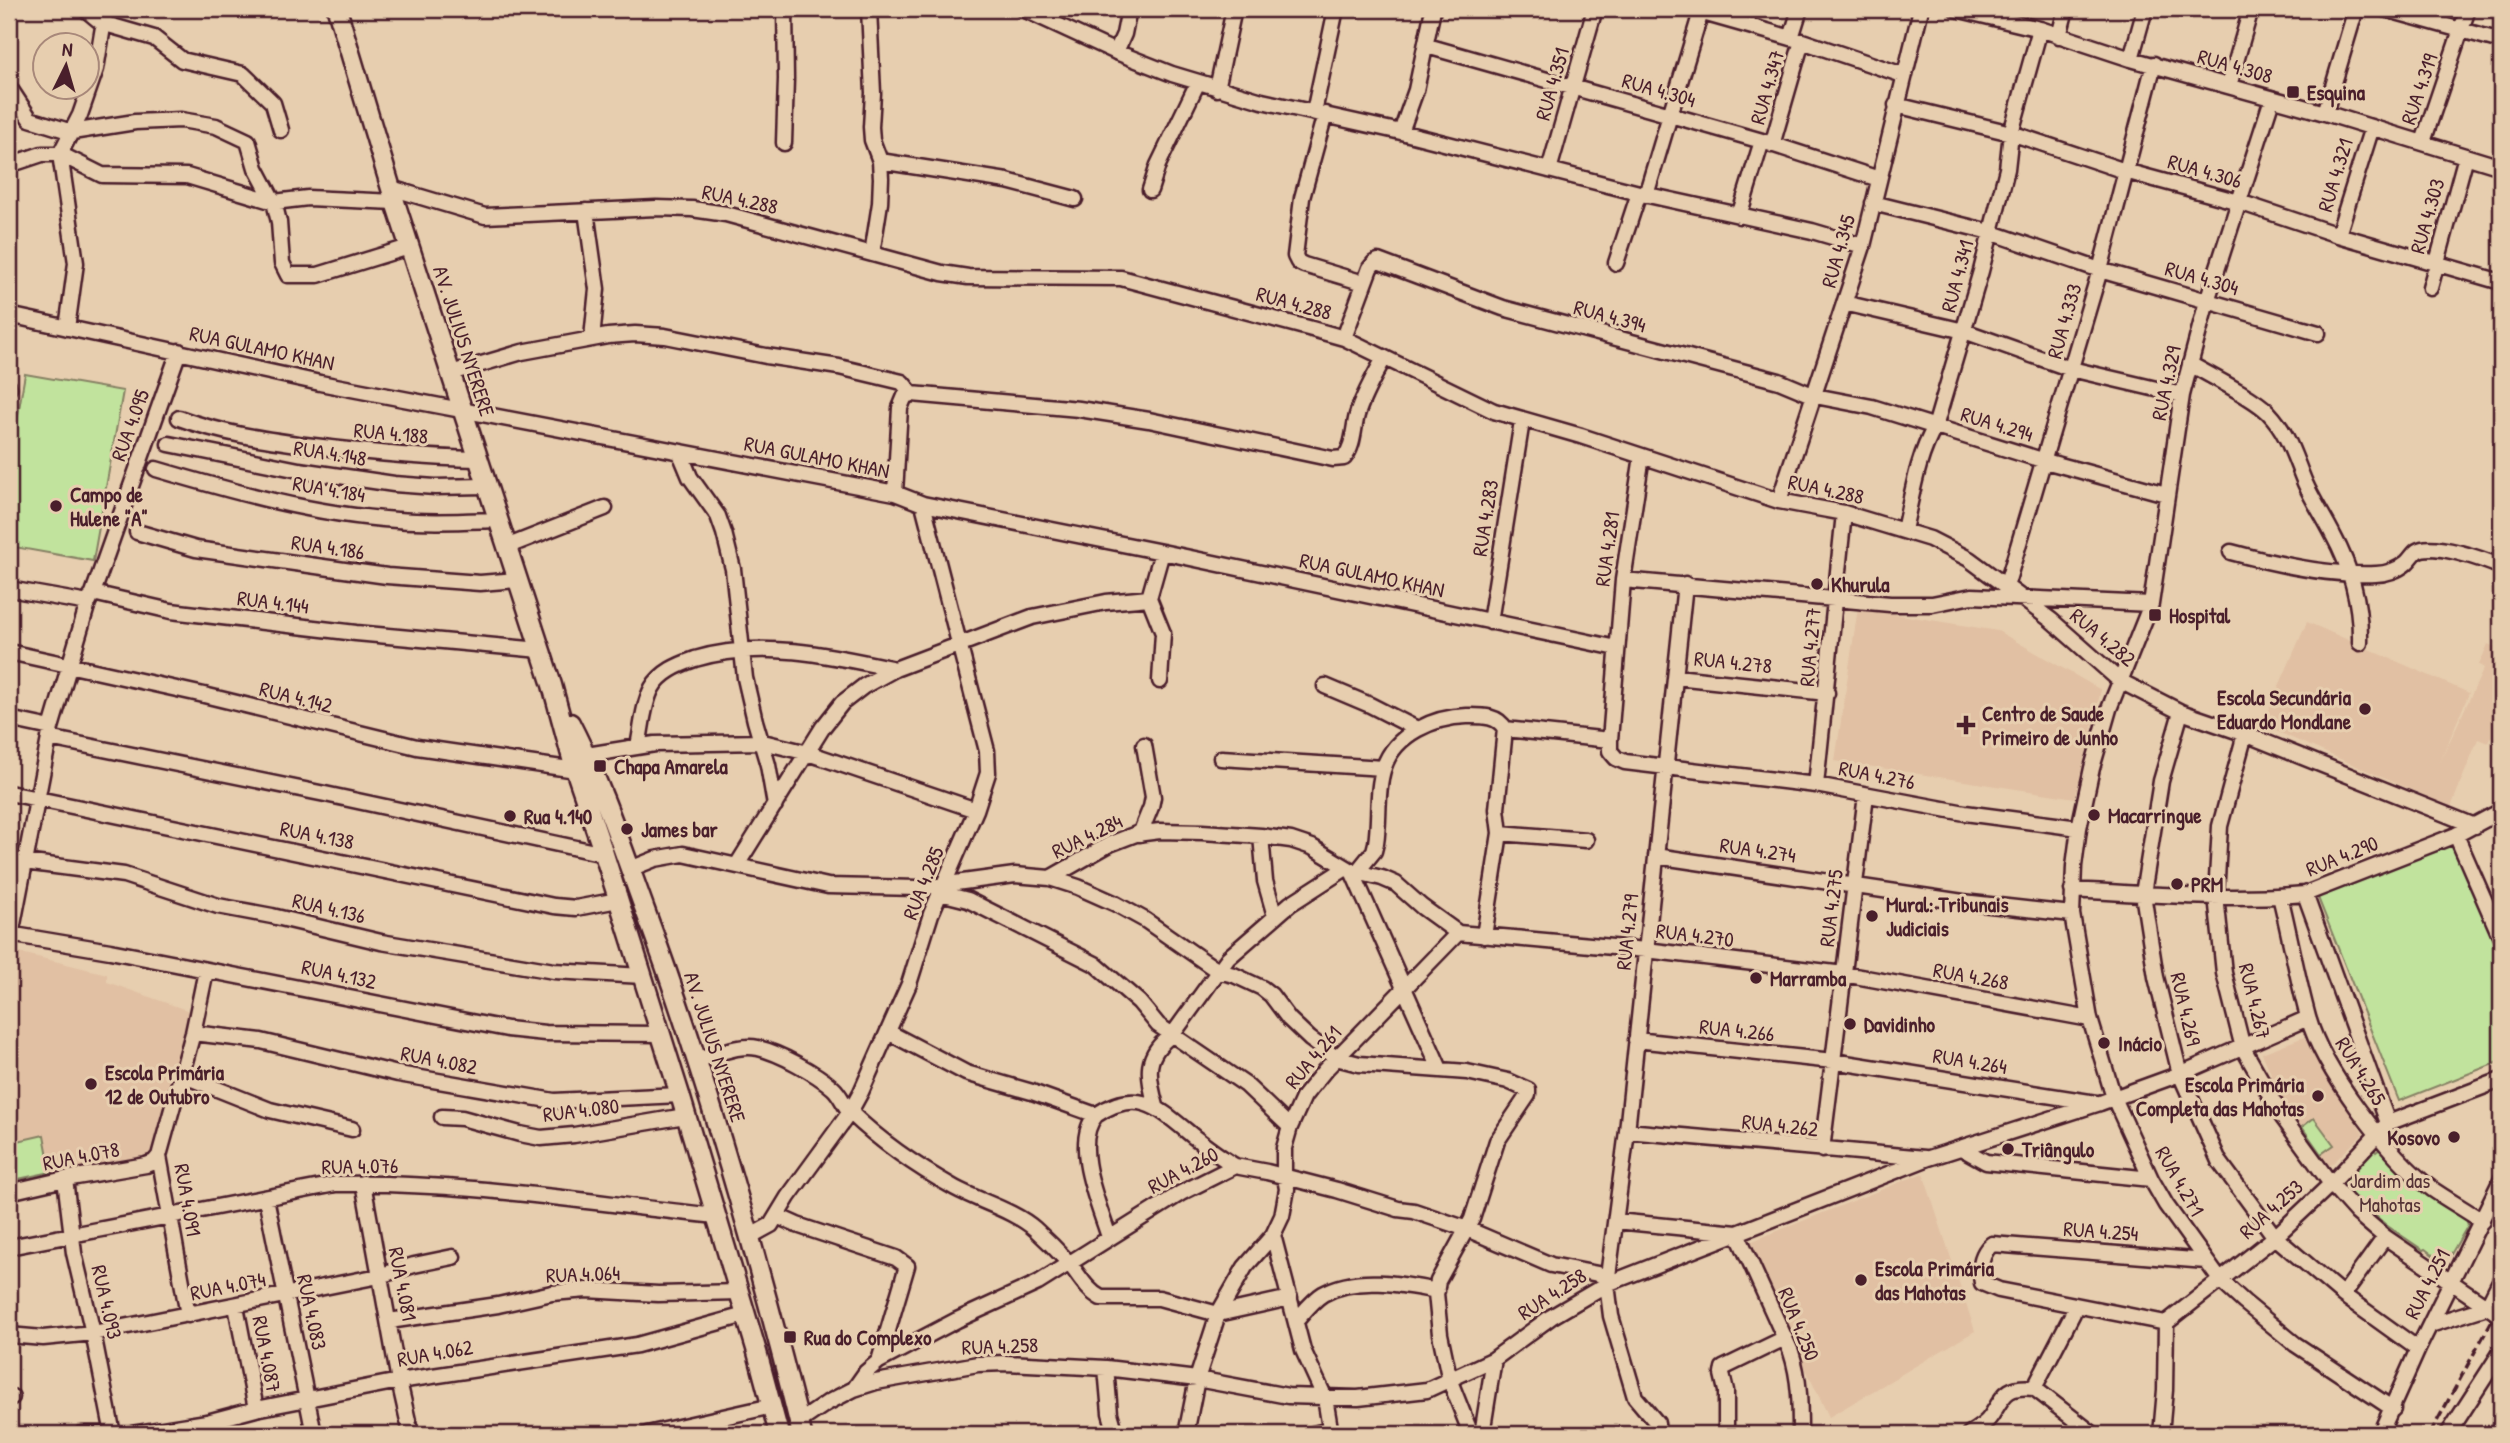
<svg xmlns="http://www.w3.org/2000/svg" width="2510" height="1443" viewBox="0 0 2510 1443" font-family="'Patrick Hand',sans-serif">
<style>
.built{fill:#e1c0a3}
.green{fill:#c1e39d;stroke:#868164;stroke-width:2}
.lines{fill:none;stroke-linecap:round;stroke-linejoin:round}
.minor-casing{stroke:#4a1f2b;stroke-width:19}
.major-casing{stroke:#4a1f2b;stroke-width:23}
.minor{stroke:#e7ceaf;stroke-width:14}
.major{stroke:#e7ceaf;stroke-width:18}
.rail{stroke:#4a1f2b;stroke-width:3.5;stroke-dasharray:10 5;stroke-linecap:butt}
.poi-dot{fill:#4a1f2b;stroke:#e7ceaf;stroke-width:2.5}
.labels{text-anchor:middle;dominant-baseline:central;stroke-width:6;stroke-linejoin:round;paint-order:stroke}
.street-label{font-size:21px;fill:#4a1f2b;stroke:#e7ceaf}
.poi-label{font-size:21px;font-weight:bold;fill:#4a1f2b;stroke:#e7ceaf;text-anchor:start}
.park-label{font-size:21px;fill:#563336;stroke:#e7ceaf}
</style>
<rect width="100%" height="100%" fill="#e7ceaf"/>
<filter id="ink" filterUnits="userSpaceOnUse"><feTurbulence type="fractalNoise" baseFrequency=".0143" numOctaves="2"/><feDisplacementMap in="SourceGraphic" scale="14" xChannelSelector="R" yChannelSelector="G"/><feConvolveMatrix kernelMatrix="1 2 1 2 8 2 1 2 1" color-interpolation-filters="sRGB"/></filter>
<g filter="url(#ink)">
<path class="built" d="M1858,608L1998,631L2101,690L2075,798L1835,761Z
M2307,622L2469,693L2440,762L2484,668L2479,665L2488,644L2501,650V741L2490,737L2488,743L2478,739L2451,807L2262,725Z
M9,950L107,974V982L195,1013L150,1154L9,1185Z
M2304,1037L2330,1082L2363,1134L2331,1165H2326L2289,1115L2262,1053Z
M1923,1173L1975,1331L1829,1417L1745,1244Z"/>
<path class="green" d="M25,374L123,391L93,561L9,546V466Z
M2454,841L2501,961V1061L2399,1101L2317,895Z
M2314,1118L2334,1145L2321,1154L2302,1127Z
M44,1135L51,1172L9,1181V1143Z
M2372,1147L2376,1152L2381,1148L2464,1213L2468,1225L2450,1256L2438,1259L2425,1249L2423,1250L2386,1225L2342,1186V1177Z"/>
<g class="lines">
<g class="minor-casing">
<path id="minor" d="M85,9L102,23L154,38L182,60L243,74L273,103L281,130
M869,9L873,93L871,127L872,140L880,161L881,178L880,203L872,254
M1023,9L1116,52L1172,74L1262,101L1401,132L1639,193L1812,231L1863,246
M1689,9L1802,41L1903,75
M1956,9L2040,29L2131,59L2325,113L2501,167
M2385,9L2501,41
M2059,36L2066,9
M1791,38L1800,9
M1427,46L1762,141L1879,179
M1116,52L1124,34L1129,9
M2131,59L2145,9
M2229,86L2251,9
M9,87L30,119L72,132L135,122L181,120L216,126L248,141L256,168L274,202L279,222L282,263L288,275H318L409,247
M1217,89L1234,9
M2272,99L2207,301L2182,395L2151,604L2109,709L2092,768L2079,828L2074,866L2072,914L2090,1019L2114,1098L2151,1179L2166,1205L2220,1280L2244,1302L2295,1344L2393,1409
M1896,105L2011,133L2125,171L2239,202L2338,235L2501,282
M1314,112L1336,9
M2325,113L2356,9
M1325,114L1302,198L1295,256L1298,262L1304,265L1364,283
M1401,132L1416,90L1433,9
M2423,142L2468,9
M784,143L786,79L785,9
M1772,145L1802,41
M880,161L1007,181L1075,199
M9,165L42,154H60L102,175L187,176L274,202L308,198L395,202
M1549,170L1595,9
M391,188L485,216L656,208L692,209L726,214L942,273L968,277L1121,278L1312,329L1344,338L1494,411L1581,436L1779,501L1844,513L1930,539L1969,559L2019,596L2051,620L2120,681L2181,712L2245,734L2475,826
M1150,190L1158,165L1198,82
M1646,195L1701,12
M1873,203L1990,232L2100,270L2318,333
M586,211L597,289L592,338
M1739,216L1762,141
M2338,235L2372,127
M1616,263L1639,193
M2430,288L2466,156
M1844,303L1964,331L2071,369L2182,395
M9,315L320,383L895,493L923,504L1162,552L1617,648
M67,328L76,263L60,154L80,115L96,69L106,9
M1344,338L1370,268L1374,263L1378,261L1503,308L1779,381L1815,396L1872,407L2045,461L2166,494
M2190,364C2211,376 2253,397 2268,412C2289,434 2294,457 2305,483C2313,501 2324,517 2333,535C2351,568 2361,604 2360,643
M451,373L522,352L608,336L635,334L665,336L766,356L839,367L902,382L912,394
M9,387V388
M179,418C220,433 262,439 305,445C363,452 419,458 477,459
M169,444L299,470L394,484L435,487L486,486
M680,453L690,477L718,516L724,533L733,569L745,678L755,721L768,765L775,805
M1642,456L1623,580L1610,740V751L1616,758L1625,762L1816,785L1965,813L2079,828
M156,469C234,492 315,515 397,520C430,523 464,521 498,520
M895,493L900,408L905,396L912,394L1079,409L1149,420L1333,459L1344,458C1354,446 1353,430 1357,415C1363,395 1374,377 1384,358
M1779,501L1863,246L1921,9
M1904,530C1912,496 1917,457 1935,427L1981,271L2007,169L2011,133L2040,29
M137,532L196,549L387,576L480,583L517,580
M506,547L605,508
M2231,552C2275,564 2330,576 2376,574C2386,574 2398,570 2406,563C2410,560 2413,554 2417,551C2432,541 2485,560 2501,567
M1623,580L1890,604H1932L1972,596L2151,604
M2006,587L2100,270L2154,64
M9,589L88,603L93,593L171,611L356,633L540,650
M93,593L179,351
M1490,622L1522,421
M9,652L204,695L417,747L576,770
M1676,677L1827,693
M1160,681L1163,633L1149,598L1162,552
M1325,686L1370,705L1417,729
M2181,712L2161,781L2143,894L2156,977L2180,1074L2219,1161L2275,1237L2343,1295L2418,1349
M9,719L51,728
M2245,734L2220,826L2216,896L2224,973L2243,1048L2283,1118L2331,1184L2357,1213L2385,1237L2501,1316
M49,738L325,794L604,854
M638,746C642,728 643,705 652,688C661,672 678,665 695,659C759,639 831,655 895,669
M587,755L655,744L763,742L808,753L976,810
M1221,758L1384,768
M1816,785L1844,513
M9,793L554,906L576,908L618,900
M1500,833L1586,840
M1140,834L1151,807L1153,797L1144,745
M2456,835L2501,938
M1261,836L1265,881L1275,916
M1656,856L1963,902L2072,914
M9,860L124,875L218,906L272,916L381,942L554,971L643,976
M737,865L823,727L842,703L864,686L895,669L1032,617L1106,602L1149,598
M630,869L655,859L683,854L828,886L918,888L1015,875L1050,878L1110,844L1136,834L1160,831L1202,832L1261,836L1291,840L1312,847L1352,871L1382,878L1396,884L1422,907L1458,933L1646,950L1844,974L2090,1019
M1352,871L1440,1069
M1357,872L1374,851L1376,843C1380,818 1376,791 1384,767C1395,734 1434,717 1467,716C1481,716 1498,715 1505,729L1610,740
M1050,878L1078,887L1114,903L1145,920L1218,971L1234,975L1262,988L1271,995L1289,1019L1310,1039L1336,1058L1359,1064L1467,1072L1508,1081L1528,1090V1095L1497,1141L1472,1219L1438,1281L1436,1293L1440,1334L1450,1381L1471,1434
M2072,890C2149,894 2228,901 2305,894L2456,835L2501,811
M940,893L968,900L1095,964L1139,1002L1158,1025L1246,1085L1290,1127
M2305,894L2388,1123
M2280,896C2290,936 2297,977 2308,1017C2323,1070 2388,1156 2432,1189C2448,1200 2466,1210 2482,1221
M9,934L110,951L507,1029L545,1033L661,1034
M11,935L51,728L88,603
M1484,936L1500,833L1497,809L1505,729
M888,1032L966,1073L1032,1092L1096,1115C1139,1086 1160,1109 1194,1137C1207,1147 1220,1157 1235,1166
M193,1033L261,1041L398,1074L554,1101L680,1095
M1636,1040L1833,1061L2096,1103
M696,1060C714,1056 739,1043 758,1048C780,1053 816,1073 833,1088C841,1095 844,1106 851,1113C881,1142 919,1168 955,1188C979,1201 1015,1211 1035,1229C1046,1239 1058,1251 1069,1263C1079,1275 1086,1290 1101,1298H1159L1218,1314L1290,1298
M182,1075L270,1110L352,1129
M1156,1106C1147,1075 1144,1054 1173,1034L1228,958L1290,904L1346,868
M1096,1115C1071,1143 1099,1205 1109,1237
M442,1117L462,1118L520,1134L541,1138L574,1135L685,1116
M1627,1131L1925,1158
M1961,1148L1986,1162L2151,1179
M1822,1150L1866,795
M65,1179L74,1253L93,1333L113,1434
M363,1183L399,1381L411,1434
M9,1192L65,1179L146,1165L154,1162L159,1156
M266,1198L314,1434
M777,1216L797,1225L896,1258L907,1266L879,1361
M1616,1221L1737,1233L1791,1352C1800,1379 1800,1406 1800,1434
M1273,1235L1303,1350L1325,1398L1331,1434
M749,1237L771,1225L788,1197L850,1112L861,1092L909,984L931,914L976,810L988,773L987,751L923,504
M9,1247L336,1184C461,1181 591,1203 716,1216
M2343,1295L2385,1237
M236,1306L256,1409
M188,1315L159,1156L193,1033L206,971
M389,1321L498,1305L552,1293L587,1290L658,1294L739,1292
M1296,1321C1304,1312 1313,1300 1323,1294C1356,1275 1402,1284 1437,1291
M2166,1323L1999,1290L1982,1283C1979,1268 1980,1254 1992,1244L2206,1261
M2430,1325L2487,1307L2501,1279
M9,1335L43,1338L93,1333L379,1276L414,1265L453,1257
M1106,1368L1110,1413L1116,1434
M2034,1388L2073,1313
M2034,1388L2093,1434
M854,1389L866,1372L879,1361L957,1320L1038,1283L1181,1193L1235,1166L1267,1172L1337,1190L1398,1209L1414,1211L1467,1229L1551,1265L1608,1276
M9,1397H12
M799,1422L827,1403L854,1389L876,1382L978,1364L1006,1363L1106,1368L1197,1379L1288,1396L1358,1398L1427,1390L1494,1359L1551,1317L1607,1284L1929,1158L2100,1103L2180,1074L2308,1018
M82,1434H107
M132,1434L207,1422L256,1409L399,1381L637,1345L745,1315
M647,1434L772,1406
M1186,1434L1197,1379L1218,1314L1245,1267L1273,1235L1282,1216L1287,1189L1284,1172V1148L1290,1127L1304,1096L1325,1070L1458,933
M1313,1434L1330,1430
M1482,1434L1494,1359
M1658,1434L1657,1423L1635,1397L1611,1316L1607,1284L1627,1131L1685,584
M1726,1434V1391L1722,1374L1723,1368L1785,1338
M1969,1434C1976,1430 1986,1424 1991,1416C2004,1396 2005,1385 2034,1388
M2161,1434L2165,1390L2166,1323L2275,1237L2331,1184L2388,1123L2501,1080
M2380,1434L2418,1349L2501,1180
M2448,1434L2501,1352
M2499,1434L2501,1426"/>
</g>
<g class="major-casing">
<path id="major" d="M337,9L395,202L552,685L574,766L604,854L680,1095L757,1352L779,1434
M570,723C601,783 622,847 645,910C708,1081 758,1258 802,1434"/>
</g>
<use href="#minor" class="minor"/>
<use href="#major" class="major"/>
<path class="rail" d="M2430,1434L2501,1304"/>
</g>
</g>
<g class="poi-dot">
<rect x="2286" y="85" width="14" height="14" rx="3.5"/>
<circle cx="56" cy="506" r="7"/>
<circle cx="1817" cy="584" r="7"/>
<rect x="2148" y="608" width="14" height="14" rx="3.5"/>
<circle cx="2365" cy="709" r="7"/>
<path d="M1962.5 714.5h7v7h7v7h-7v7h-7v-7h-7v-7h7z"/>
<rect x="593" y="759" width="14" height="14" rx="3.5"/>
<circle cx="2094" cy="815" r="7"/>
<circle cx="510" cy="816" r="7"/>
<circle cx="627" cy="829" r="7"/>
<circle cx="2177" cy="884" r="7"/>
<circle cx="1872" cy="916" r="7"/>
<circle cx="1756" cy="978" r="7"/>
<circle cx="1850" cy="1024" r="7"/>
<circle cx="2104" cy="1043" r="7"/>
<circle cx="91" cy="1084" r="7"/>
<circle cx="2318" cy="1096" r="7"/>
<circle cx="2454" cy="1137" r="7"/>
<circle cx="2008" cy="1149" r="7"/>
<circle cx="1861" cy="1280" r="7"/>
<rect x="783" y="1330" width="14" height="14" rx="3.5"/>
</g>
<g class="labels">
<g class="street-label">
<text transform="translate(2235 66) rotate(16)">RUA 4.308</text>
<text transform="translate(1552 84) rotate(-74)">RUA 4.351</text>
<text transform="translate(1767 87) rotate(-74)">RUA 4.347</text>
<text transform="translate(2419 89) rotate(-71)">RUA 4.319</text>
<text transform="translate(1659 90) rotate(16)">RUA 4.304</text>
<text transform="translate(2205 171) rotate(16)">RUA 4.306</text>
<text transform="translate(2335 175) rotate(-73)">RUA 4.321</text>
<text transform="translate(740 199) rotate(12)">RUA 4.288</text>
<text transform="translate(2427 216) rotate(-74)">RUA 4.303</text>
<text transform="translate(1838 251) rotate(-74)">RUA 4.345</text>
<text transform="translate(1957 276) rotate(-75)">RUA 4.341</text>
<text transform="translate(2202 278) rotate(16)">RUA 4.304</text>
<text transform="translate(1294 303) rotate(15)">RUA 4.288</text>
<text transform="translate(1610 316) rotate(15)">RUA 4.394</text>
<text transform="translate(2064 321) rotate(-74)">RUA 4.333</text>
<text transform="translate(464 341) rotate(72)">AV. JULIUS NYERERE</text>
<text transform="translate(262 348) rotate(12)">RUA GULAMO KHAN</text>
<text transform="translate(2166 383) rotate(-78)">RUA 4.329</text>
<text transform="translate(1997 424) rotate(17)">RUA 4.294</text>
<text transform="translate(130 425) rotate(-70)">RUA 4.095</text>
<text transform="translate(391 433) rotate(5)">RUA 4.188</text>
<text transform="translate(330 453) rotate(9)">RUA 4.148</text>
<text transform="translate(817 457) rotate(11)">RUA GULAMO KHAN</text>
<text transform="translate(329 489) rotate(10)">RUA 4.184</text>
<text transform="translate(1826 489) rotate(12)">RUA 4.288</text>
<text transform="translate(1485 518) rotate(-81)">RUA 4.283</text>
<text transform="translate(328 547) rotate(8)">RUA 4.186</text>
<text transform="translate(1607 549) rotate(-82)">RUA 4.281</text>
<text transform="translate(1372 575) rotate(12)">RUA GULAMO KHAN</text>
<text transform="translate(273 602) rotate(7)">RUA 4.144</text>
<text transform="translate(2103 637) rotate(40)">RUA 4.282</text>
<text transform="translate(1810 647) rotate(-85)">RUA 4.277</text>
<text transform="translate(1733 662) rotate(6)">RUA 4.278</text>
<text transform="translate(296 697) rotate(14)">RUA 4.142</text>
<text transform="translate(1877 775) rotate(11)">RUA 4.276</text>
<text transform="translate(317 835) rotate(11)">RUA 4.138</text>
<text transform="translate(1087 836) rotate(-26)">RUA 4.284</text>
<text transform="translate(1758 850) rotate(8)">RUA 4.274</text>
<text transform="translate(2342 856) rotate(-22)">RUA 4.290</text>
<text transform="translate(923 883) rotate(-68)">RUA 4.285</text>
<text transform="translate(329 908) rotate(13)">RUA 4.136</text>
<text transform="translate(1831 908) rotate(-83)">RUA 4.275</text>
<text transform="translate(1627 932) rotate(-84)">RUA 4.279</text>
<text transform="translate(1695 935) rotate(7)">RUA 4.270</text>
<text transform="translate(339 974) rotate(12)">RUA 4.132</text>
<text transform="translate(1971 976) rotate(10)">RUA 4.268</text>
<text transform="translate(2255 1001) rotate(76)">RUA 4.267</text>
<text transform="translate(2186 1009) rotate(77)">RUA 4.269</text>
<text transform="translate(1737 1030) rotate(6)">RUA 4.266</text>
<text transform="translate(715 1047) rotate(72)">AV. JULIUS NYERERE</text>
<text transform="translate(1313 1057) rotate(-50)">RUA 4.261</text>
<text transform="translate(439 1060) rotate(11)">RUA 4.082</text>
<text transform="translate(1970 1061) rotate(9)">RUA 4.264</text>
<text transform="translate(2361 1071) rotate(58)">RUA 4.265</text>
<text transform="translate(581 1110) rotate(-7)">RUA 4.080</text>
<text transform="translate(1780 1125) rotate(6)">RUA 4.262</text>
<text transform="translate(81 1156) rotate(-11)">RUA 4.078</text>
<text transform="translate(360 1166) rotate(-1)">RUA 4.076</text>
<text transform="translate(1183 1170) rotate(-28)">RUA 4.260</text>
<text transform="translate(2180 1181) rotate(60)">RUA 4.271</text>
<text transform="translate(188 1200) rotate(80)">RUA 4.091</text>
<text transform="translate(2271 1209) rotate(-42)">RUA 4.253</text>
<text transform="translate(2101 1231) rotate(4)">RUA 4.254</text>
<text transform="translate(583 1274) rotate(-2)">RUA 4.064</text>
<text transform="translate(403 1284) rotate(79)">RUA 4.081</text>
<text transform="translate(2427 1284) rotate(-63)">RUA 4.251</text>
<text transform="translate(228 1286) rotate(-11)">RUA 4.074</text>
<text transform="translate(1552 1294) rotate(-33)">RUA 4.258</text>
<text transform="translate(107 1302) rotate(77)">RUA 4.093</text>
<text transform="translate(312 1312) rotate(78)">RUA 4.083</text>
<text transform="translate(1799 1324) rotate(68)">RUA 4.250</text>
<text transform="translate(1000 1346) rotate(-2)">RUA 4.258</text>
<text transform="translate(435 1353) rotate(-10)">RUA 4.062</text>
<text transform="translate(267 1354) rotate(79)">RUA 4.087</text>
</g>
<g class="poi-label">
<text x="2307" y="92">Esquina</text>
<text x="70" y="494">Campo de<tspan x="70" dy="24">Hulene "A"</tspan></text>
<text x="1831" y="584">Khurula</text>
<text x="2169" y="615">Hospital</text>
<text x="2351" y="697" text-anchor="end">Escola Secundária<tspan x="2351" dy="24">Eduardo Mondlane</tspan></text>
<text x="1982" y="713">Centro de Saude<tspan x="1982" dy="24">Primeiro de Junho</tspan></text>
<text x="614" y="766">Chapa Amarela</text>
<text x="2108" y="815">Macarringue</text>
<text x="524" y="816">Rua 4.140</text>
<text x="641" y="829">James bar</text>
<text x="2191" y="884">PRM</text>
<text x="1886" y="904">Mural: Tribunais<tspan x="1886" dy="24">Judiciais</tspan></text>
<text x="1770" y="978">Marramba</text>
<text x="1864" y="1024">Davidinho</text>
<text x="2118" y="1043">Inácio</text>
<text x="105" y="1072">Escola Primária<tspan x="105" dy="24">12 de Outubro</tspan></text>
<text x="2304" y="1084" text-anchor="end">Escola Primária<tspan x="2304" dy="24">Completa das Mahotas</tspan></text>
<text x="2440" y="1137" text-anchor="end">Kosovo</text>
<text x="2022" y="1149">Triângulo</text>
<text x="1875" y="1268">Escola Primária<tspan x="1875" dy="24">das Mahotas</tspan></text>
<text x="804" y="1337">Rua do Complexo</text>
</g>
<g class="park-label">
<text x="2390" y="1180">Jardim das<tspan x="2390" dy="24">Mahotas</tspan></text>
</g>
</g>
<rect width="2510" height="1443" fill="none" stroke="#e7ceaf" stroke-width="35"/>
<rect x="18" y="18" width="2475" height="1408" fill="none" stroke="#4a1f2b" stroke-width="2.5" filter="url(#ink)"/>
<g transform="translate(66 66) rotate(5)"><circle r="33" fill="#e7ceaf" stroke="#a8887a" stroke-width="2"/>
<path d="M0-5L12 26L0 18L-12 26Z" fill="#4a1f2b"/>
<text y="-10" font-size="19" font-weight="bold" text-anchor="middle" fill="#4a1f2b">N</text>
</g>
</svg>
